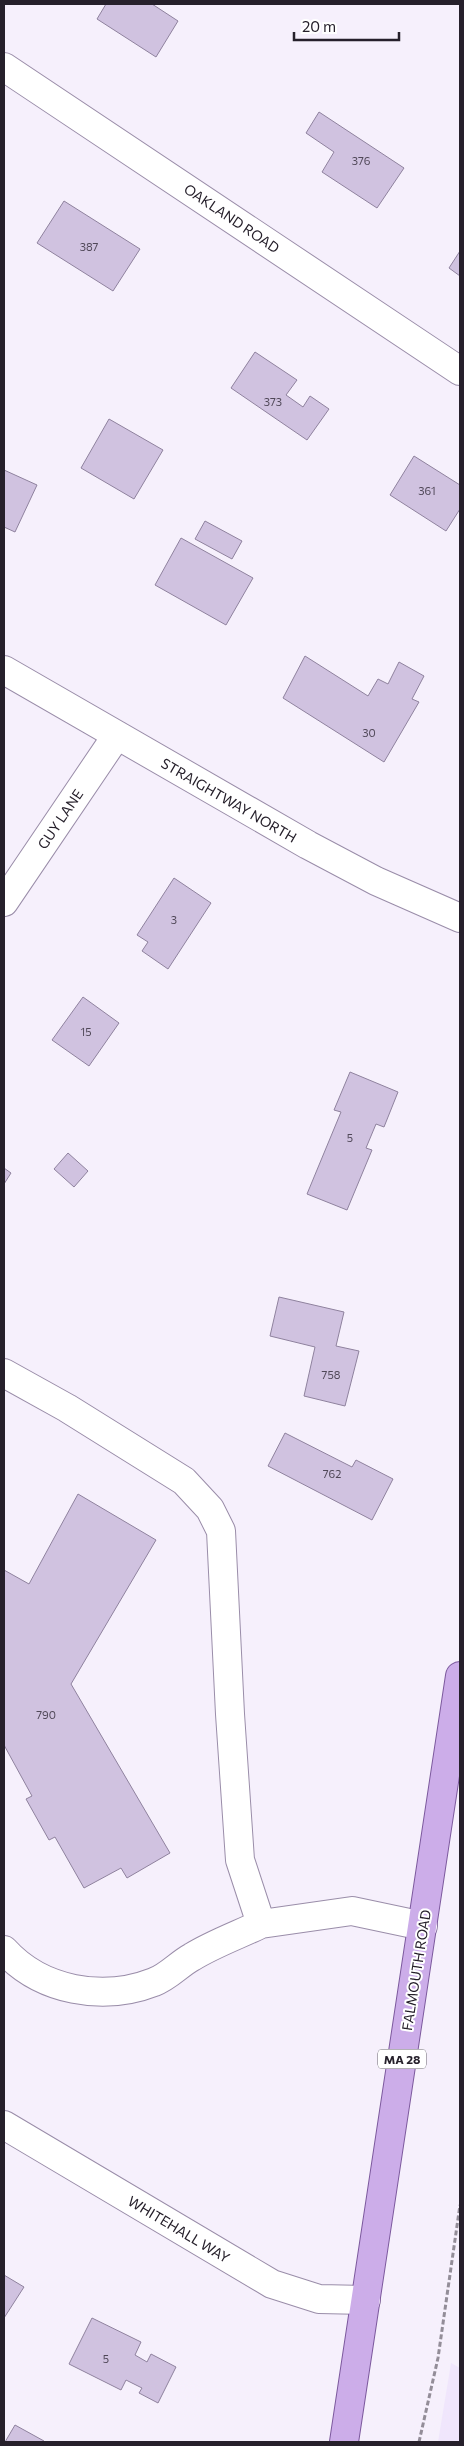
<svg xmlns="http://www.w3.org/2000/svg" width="464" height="2446" viewBox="0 0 464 2446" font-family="Commissioner,sans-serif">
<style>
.built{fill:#f0e6fc}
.building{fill:#d0c2e0;stroke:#8f829e}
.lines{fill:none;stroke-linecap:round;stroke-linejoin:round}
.minor-casing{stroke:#9a8da9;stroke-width:30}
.major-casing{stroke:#7c599d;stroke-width:30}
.path{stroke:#938d98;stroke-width:3;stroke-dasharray:5 2.5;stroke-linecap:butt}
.minor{stroke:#fff;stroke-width:28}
.major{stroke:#ccade9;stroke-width:28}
.labels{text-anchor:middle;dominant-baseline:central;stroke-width:4;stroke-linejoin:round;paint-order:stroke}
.number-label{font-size:11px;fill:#504858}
.shield{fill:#fff;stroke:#67636b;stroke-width:1}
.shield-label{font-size:12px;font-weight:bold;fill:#26202b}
.street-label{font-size:14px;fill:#26202b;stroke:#fff}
</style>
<rect width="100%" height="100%" fill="#f6f0fc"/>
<path class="built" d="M451,2363L460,2368V2442H438Z"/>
<path class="building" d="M106,4H152L178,21L156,57L97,19Z
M319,112L404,168L377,208L322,172L334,152L306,133Z
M64,201L140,249L113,291L37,243Z
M460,251V276L449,268Z
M255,352L297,380L286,395L303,407L310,396L329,409L307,440L231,388Z
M109,419L163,450L134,499L81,468Z
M414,456L460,485V509L446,531L390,495Z
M4,470L37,485L15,532L4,527Z
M205,521L242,541L232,559L195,539Z
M181,538L253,578L226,625L155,585Z
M305,656L368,696L378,679L388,684L399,662L424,676L412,699L419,702L384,762L283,698Z
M174,878L211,903L168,969L142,951L148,942L137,935Z
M83,997L119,1023L89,1066L52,1040Z
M350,1072L398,1092L384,1127L376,1124L366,1148L372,1150L347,1210L307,1194L341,1112L334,1110Z
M68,1153L88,1171L74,1187L54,1169Z
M4,1168L11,1173L4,1184Z
M279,1297L344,1312L336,1346L359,1351L345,1406L304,1396L315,1347L270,1336Z
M285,1433L352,1467L356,1460L393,1479L372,1520L268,1466Z
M78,1494L156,1540L71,1684L170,1853L127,1878L121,1868L84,1888L55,1837L49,1840L26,1799L32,1796L4,1745V1570L29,1584Z
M4,2275L24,2287L4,2318Z
M92,2318L141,2342L135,2355L147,2362L151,2354L176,2367L158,2403L139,2393L142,2388L126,2380L121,2390L69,2364Z
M15,2425L44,2441L43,2442H5Z"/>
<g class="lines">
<g class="minor-casing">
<path id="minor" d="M4,67L460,371
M4,670L308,845L376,881L460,918
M4,902L117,735
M4,1373L67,1408L184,1481L210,1509L221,1531L230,1714L240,1860L261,1924C238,1935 213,1944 192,1957C179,1964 168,1977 154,1982C103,2002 41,1991 4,1950
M261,1924L352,1911L423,1926
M4,2125L272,2284L319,2299L366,2300"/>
</g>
<g class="major-casing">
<path id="major" d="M344,2442L460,1676"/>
</g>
<path class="path" d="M419,2442L438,2358L460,2205"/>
<use href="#minor" class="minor"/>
<use href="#major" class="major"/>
</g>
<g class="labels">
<g class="number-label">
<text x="361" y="160">376</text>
<text x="89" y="246">387</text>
<text x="273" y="401">373</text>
<text x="427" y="490">361</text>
<text x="369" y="732">30</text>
<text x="174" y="919">3</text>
<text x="86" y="1031">15</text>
<text x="350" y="1137">5</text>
<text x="331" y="1374">758</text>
<text x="332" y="1473">762</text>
<text x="46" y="1714">790</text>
<text x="106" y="2358">5</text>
</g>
<rect class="shield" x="378" y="2049.5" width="48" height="19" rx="4"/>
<g class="shield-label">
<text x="402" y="2059">MA 28</text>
</g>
<g class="street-label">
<text transform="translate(232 218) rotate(34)">OAKLAND ROAD</text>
<text transform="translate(229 800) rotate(30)">STRAIGHTWAY NORTH</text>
<text transform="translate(60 819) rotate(-56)">GUY LANE</text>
<text transform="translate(416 1970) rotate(-81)">FALMOUTH ROAD</text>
<text transform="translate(179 2229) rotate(31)">WHITEHALL WAY</text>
</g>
</g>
<rect width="464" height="2446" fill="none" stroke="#26202b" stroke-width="10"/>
<path d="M294 32v8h105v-8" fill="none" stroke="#26202b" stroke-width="2.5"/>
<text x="302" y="32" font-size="15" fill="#26202b" stroke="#ffffff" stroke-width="4" paint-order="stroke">20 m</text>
</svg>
